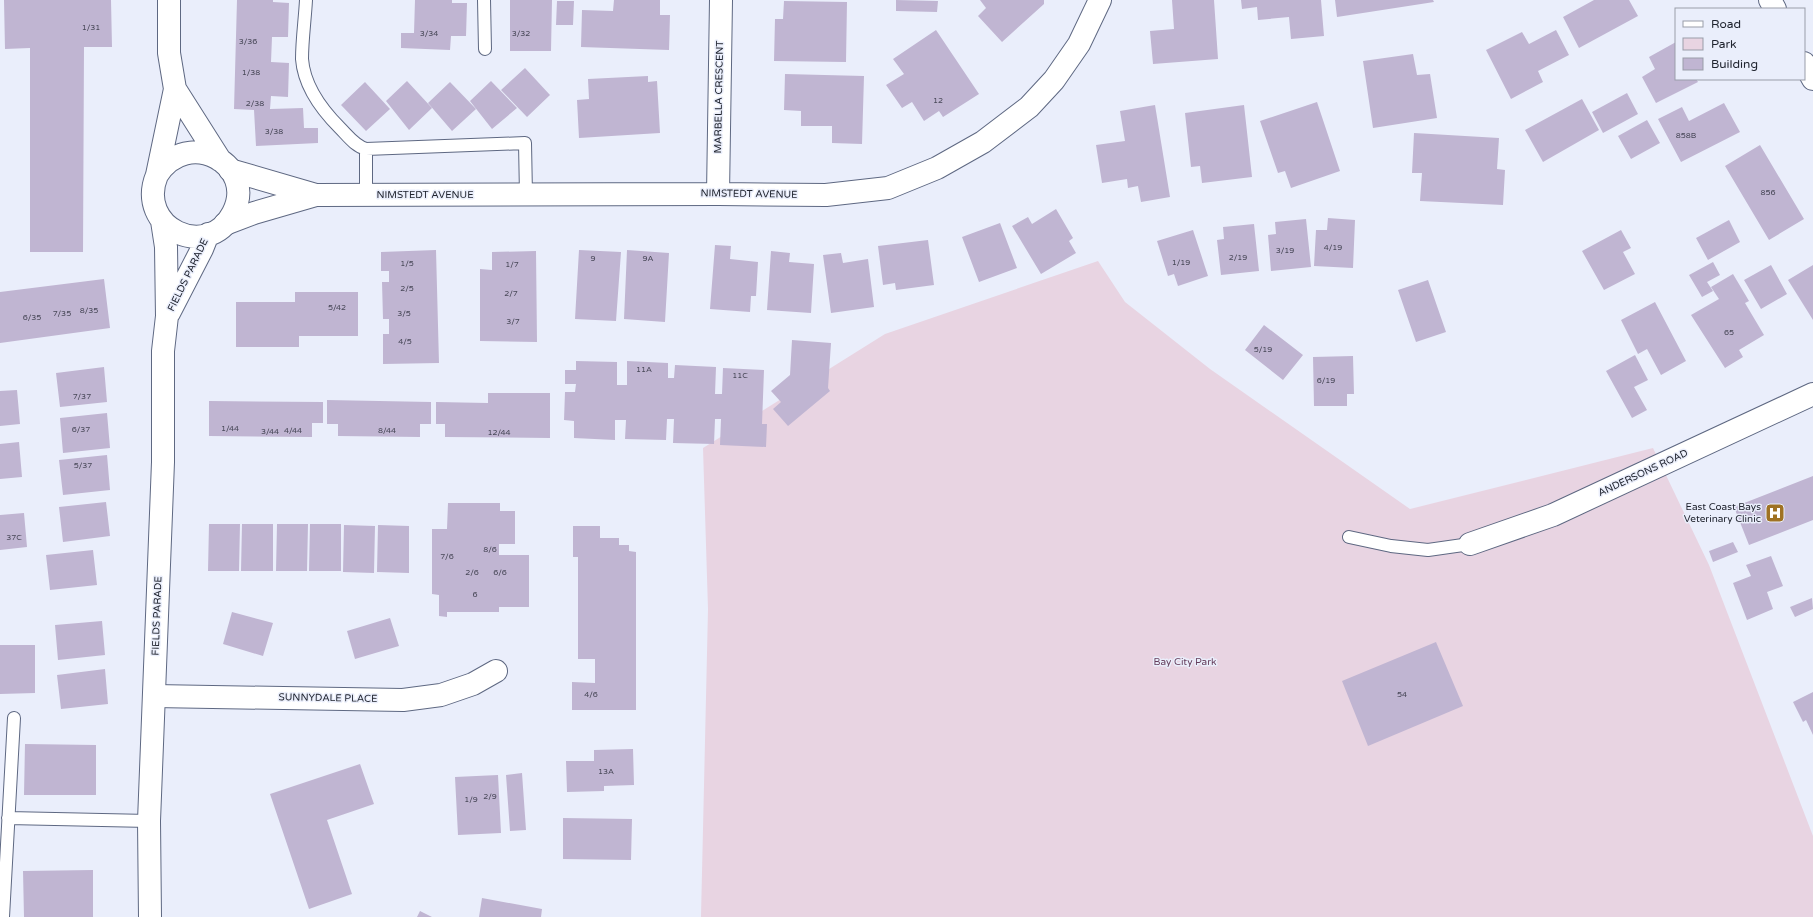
<svg xmlns="http://www.w3.org/2000/svg" width="1813" height="917" viewBox="0 0 1813 917" font-family="'Varela Round',sans-serif">
<style>
.green{fill:#e8d4e2}
.building{fill:#c0b5d2}
.lines{fill:none;stroke-linecap:round;stroke-linejoin:round}
.lane-casing{stroke:#5e6882;stroke-width:14}
.street-casing{stroke:#5e6882;stroke-width:24}
.secondary-casing{stroke:#5e6882;stroke-width:24}
.primary-casing{stroke:#5e6882;stroke-width:24}
.lane{stroke:#fff;stroke-width:12}
.street{stroke:#fff;stroke-width:22}
.secondary{stroke:#fff;stroke-width:22}
.primary{stroke:#fff;stroke-width:22}
.labels{text-anchor:middle;dominant-baseline:central;stroke-width:3;stroke-linejoin:round;paint-order:stroke}
.number-label{font-size:8px;fill:#484858}
.street-label{font-size:10px;fill:#20242f;stroke:#eaeefb}
.poi-label{font-size:10px;fill:#20242f;stroke:#eaeefb;text-anchor:end}
.park-label{font-size:10px;fill:#663e5c;stroke:#eaeefb}
</style>
<rect width="100%" height="100%" fill="#eaeefb"/>
<path class="green" d="M1098,261L1125,302L1210,369L1410,509L1653,448L1709,565L1813,836V917H701L708,609L703,448L885,334Z"/>
<path class="building" d="M4,0H111L112,47H84L83,252H30V48L5,49Z
M237,0H273V2L289,3L288,37H272L271,62L289,63L288,97L271,96L270,109L303,108L304,128H318V143L256,146L254,110L234,109Z
M415,0H452V3H467L466,36H451L450,50L401,48V33H414Z
M510,0H552L551,51H510Z
M614,0H660V15H670L669,50L581,47L582,10L613,11Z
M896,0L938,1L937,12L896,11Z
M980,0H1044V4L1002,42L978,16L986,8Z
M1172,0H1214L1218,59L1153,64L1150,31L1174,29Z
M1241,0H1321L1324,36L1291,39L1289,17L1258,20L1257,7L1242,9Z
M1335,0H1433L1434,2L1337,17Z
M1594,0H1629L1638,16L1579,48L1563,17Z
M557,1H574L573,25H556Z
M784,1L847,2L846,62L774,61L775,19H783Z
M936,30L979,94L943,117L939,111L924,121L912,102L902,108L886,85L904,74L893,59Z
M1556,30L1569,55L1538,71L1543,82L1511,99L1486,50L1522,32L1529,44Z
M1676,42V79H1696L1698,82L1656,103L1642,77L1655,69L1649,57Z
M1413,54L1417,75L1430,74L1437,118L1373,128L1363,61Z
M525,68L550,95L527,117L501,90Z
M785,74L864,76L862,144L832,143V126H801V111L784,110Z
M648,76V82L657,81L660,133L579,138L577,100L589,99L588,79Z
M407,81L432,108L409,130L386,101Z
M491,81L517,108L492,129L470,101Z
M365,82L390,109L366,131L341,105Z
M450,82L476,109L452,131L428,103Z
M1627,93L1638,114L1603,133L1592,112Z
M1582,99L1599,130L1543,162L1525,130Z
M1317,102L1340,171L1291,188L1285,171L1278,173L1260,121Z
M1724,103L1740,132L1681,162L1658,119L1682,107L1689,121Z
M1155,105L1170,197L1141,202L1138,186L1128,188L1127,179L1102,183L1096,145L1125,141L1120,111Z
M1244,105L1252,177L1202,183L1200,166L1191,167L1185,113Z
M1647,120L1660,143L1631,159L1618,136Z
M1414,133L1499,138L1497,169L1505,170L1503,205L1420,201L1422,173H1412Z
M1760,145L1804,219L1769,240L1725,166Z
M1056,209L1073,238L1069,241L1076,253L1041,274L1012,226L1028,217L1032,224Z
M1328,218L1355,220L1353,268L1314,266L1316,230H1327Z
M1306,219L1311,267L1271,271L1268,235L1276,234L1275,222Z
M1729,220L1740,242L1708,260L1696,238Z
M1000,223L1017,268L979,282L962,237Z
M1254,224L1259,271L1221,275L1217,240L1224,239L1223,227Z
M1193,230L1208,276L1178,286L1174,274L1168,276L1157,241Z
M1621,230L1631,248L1623,252L1635,274L1604,290L1582,251Z
M928,240L934,285L896,290L895,283L883,285L878,246Z
M715,245L731,246L730,259L758,262L756,296H751L750,312L710,309Z
M436,250L439,363L383,364V334H389V319H383L382,282H389V271H381V252Z
M579,250L621,252L616,321L575,319Z
M627,250L669,253L665,322L624,319Z
M536,251L537,342L480,341V269L492,270V252Z
M771,251L790,253L789,262L814,264L811,313L767,310Z
M841,253L843,263L868,259L874,307L831,313L823,255Z
M1713,262L1720,275L1707,282L1713,291L1702,297L1689,275Z
M1771,265L1787,294L1761,309L1744,280Z
M1813,265V320L1788,280Z
M1733,274L1749,301L1745,303L1764,335L1739,350L1743,357L1725,368L1691,315L1719,299L1711,287Z
M104,279L110,328L0,343V292Z
M1428,280L1446,332L1416,342L1398,290Z
M295,292H358V336H299V347H236V302H295Z
M1655,302L1686,361L1661,375L1647,349L1638,354L1621,320Z
M1264,325L1303,355L1283,380L1245,350Z
M792,340L831,343L828,388L830,391L788,426L773,409L781,402L771,391L790,375Z
M1635,355L1648,380L1634,387L1647,410L1632,418L1606,371Z
M1353,356L1354,394H1347V406H1314L1313,357Z
M576,361L617,362V385H627V361L668,363V378H674L675,365L716,367L715,394H722L723,368L764,370L762,424H767L766,447L720,445L721,419H715L714,444L673,443L674,419H667L666,440L625,439L626,420H615V440L574,438V421L564,420L565,392H575L576,384H565V370H576Z
M104,367L107,402L60,407L56,373Z
M17,390L20,424L0,426V391Z
M488,393H550V438L445,437V424H436V402L488,403Z
M327,400L431,402V424H420V437L338,436V424H327Z
M209,401L323,402V423H312V437L209,436Z
M107,413L110,448L63,453L60,418Z
M19,442L22,477L0,479V444Z
M107,455L110,490L63,495L59,460Z
M1813,476V520L1749,545L1734,507Z
M106,502L110,536L63,542L59,507Z
M448,503H500V511H515V544H499V555H529V607H499V612H447V617L439,616V595L432,594V529H447Z
M24,513L27,547L0,550V515Z
M209,524H240L239,571H208Z
M242,524H273V571H241Z
M277,524H308L307,571H276Z
M310,524H341V571H309Z
M344,525L375,526L374,573L343,572Z
M378,525L409,526V573L377,572Z
M573,526H600V538H619V545H629V551L636,552V710H572V682L595,683V659H578V557H573Z
M1733,542L1738,552L1713,562L1709,551Z
M93,550L97,585L50,590L46,555Z
M1771,556L1783,586L1767,592L1773,609L1747,620L1733,583L1751,576L1746,565Z
M1812,598L1813,609L1795,617L1790,607Z
M232,612L273,623L263,656L223,644Z
M390,618L399,646L355,659L347,631Z
M102,621L105,655L58,660L55,625Z
M1436,642L1463,706L1368,746L1342,681Z
M0,645H35V693L0,694Z
M105,669L108,704L61,709L57,675Z
M1813,692V735L1806,720L1803,722L1793,702Z
M25,744L96,745V795H24Z
M633,749L634,785L604,786V791L567,792L566,761H594V750Z
M360,764L374,804L327,820L352,894L309,909L270,794Z
M522,773L526,830L510,831L506,775Z
M498,775L501,833L458,835L455,777Z
M563,818L632,819L631,860L563,859Z
M93,870V917H24L23,871Z
M482,898L542,909L541,917H479Z
M420,911L432,917H417Z"/>
<g class="lines">
<g class="lane-casing">
<path id="lane" d="M306,0C305,19 302,40 302,59C304,86 322,110 340,128C348,136 355,146 366,149L525,143L526,195
M484,0L485,49
M366,149V196
M1349,537L1391,546L1428,550L1470,544
M8,818L149,821
M3,917L14,718"/>
</g>
<g class="street-casing">
<path id="street" d="M230,170L316,195
M718,194L721,0
M225,224L254,213L316,195L718,194L826,195L888,188L937,168L983,142L1029,107L1054,80L1079,44L1100,0
M1470,544L1553,515L1813,394
M154,696L403,700L441,695L473,684L496,671"/>
</g>
<g class="secondary-casing">
<path id="secondary" d="M169,0V53L175,89L220,160
M157,175C188,126 258,165 233,213C208,262 135,228 157,175L175,89
M169,313L202,249L208,234
M150,917L149,821L163,462V351L167,316L166,247L162,221"/>
</g>
<g class="primary-casing">
<path id="primary" d="M1770,0L1775,9
M1804,63L1813,79"/>
</g>
<use href="#lane" class="lane"/>
<use href="#street" class="street"/>
<use href="#secondary" class="secondary"/>
<use href="#primary" class="primary"/>
</g>
<defs>
<g id="hospital-square" transform="scale(1)"><rect x="-9" y="-9" width="18" height="18" rx="4" fill="#9f7223" stroke="#eaeefb"/><path d="M-5-5h3v3.5h4V-5h3V5h-3V1.5h-4V5h-3Z" fill="#fff"/></g>
</defs>
<g fill-rule="evenodd">
<use href="#hospital-square" x="1775" y="513"/>
</g>
<g class="labels">
<g class="number-label">
<text x="91" y="27">1/31</text>
<text x="429" y="33">3/34</text>
<text x="521" y="33">3/32</text>
<text x="248" y="41">3/36</text>
<text x="251" y="72">1/38</text>
<text x="938" y="100">12</text>
<text x="255" y="103">2/38</text>
<text x="274" y="131">3/38</text>
<text x="1686" y="135">858B</text>
<text x="1768" y="192">856</text>
<text x="1333" y="247">4/19</text>
<text x="1285" y="250">3/19</text>
<text x="1238" y="257">2/19</text>
<text x="593" y="258">9</text>
<text x="648" y="258">9A</text>
<text x="1181" y="262">1/19</text>
<text x="407" y="263">1/5</text>
<text x="512" y="264">1/7</text>
<text x="407" y="288">2/5</text>
<text x="511" y="293">2/7</text>
<text x="337" y="307">5/42</text>
<text x="89" y="310">8/35</text>
<text x="62" y="313">7/35</text>
<text x="404" y="313">3/5</text>
<text x="32" y="317">6/35</text>
<text x="513" y="321">3/7</text>
<text x="1729" y="332">65</text>
<text x="405" y="341">4/5</text>
<text x="1263" y="349">5/19</text>
<text x="644" y="369">11A</text>
<text x="740" y="375">11C</text>
<text x="1326" y="380">6/19</text>
<text x="82" y="396">7/37</text>
<text x="230" y="428">1/44</text>
<text x="81" y="429">6/37</text>
<text x="293" y="430">4/44</text>
<text x="387" y="430">8/44</text>
<text x="270" y="431">3/44</text>
<text x="499" y="432">12/44</text>
<text x="83" y="465">5/37</text>
<text x="14" y="537">37C</text>
<text x="490" y="549">8/6</text>
<text x="447" y="556">7/6</text>
<text x="472" y="572">2/6</text>
<text x="500" y="572">6/6</text>
<text x="475" y="594">6</text>
<text x="591" y="694">4/6</text>
<text x="1402" y="694">54</text>
<text x="606" y="771">13A</text>
<text x="490" y="796">2/9</text>
<text x="471" y="799">1/9</text>
</g>
<g class="street-label">
<text transform="translate(719 97) rotate(-89)">MARBELLA CRESCENT</text>
<text transform="translate(749 194) rotate(1)">NIMSTEDT AVENUE</text>
<text x="425" y="195">NIMSTEDT AVENUE</text>
<text transform="translate(188 275) rotate(-64)">FIELDS PARADE</text>
<text transform="translate(1643 473) rotate(-25)">ANDERSONS ROAD</text>
<text transform="translate(157 616) rotate(-88)">FIELDS PARADE</text>
<text transform="translate(328 698) rotate(1)">SUNNYDALE PLACE</text>
</g>
<g class="poi-label">
<text x="1761" y="507">East Coast Bays<tspan x="1761" dy="12">Veterinary Clinic</tspan></text>
</g>
<g class="park-label">
<text x="1185" y="662">Bay City Park</text>
</g>
</g>
<rect x="1675" y="8" width="130" height="72" fill="#eaeefb" stroke="#999da9"/>
<rect x="1683" y="21" width="20" height="6" fill="#ffffff" stroke="#999da9"/>
<text x="1711" y="28" font-size="12" fill="#20242f">Road</text>
<rect x="1683" y="38" width="20" height="12" fill="#e8d4e2" stroke="#999da9"/>
<text x="1711" y="48" font-size="12" fill="#20242f">Park</text>
<rect x="1683" y="58" width="20" height="12" fill="#c0b5d2" stroke="#999da9"/>
<text x="1711" y="68" font-size="12" fill="#20242f">Building</text>
</svg>
